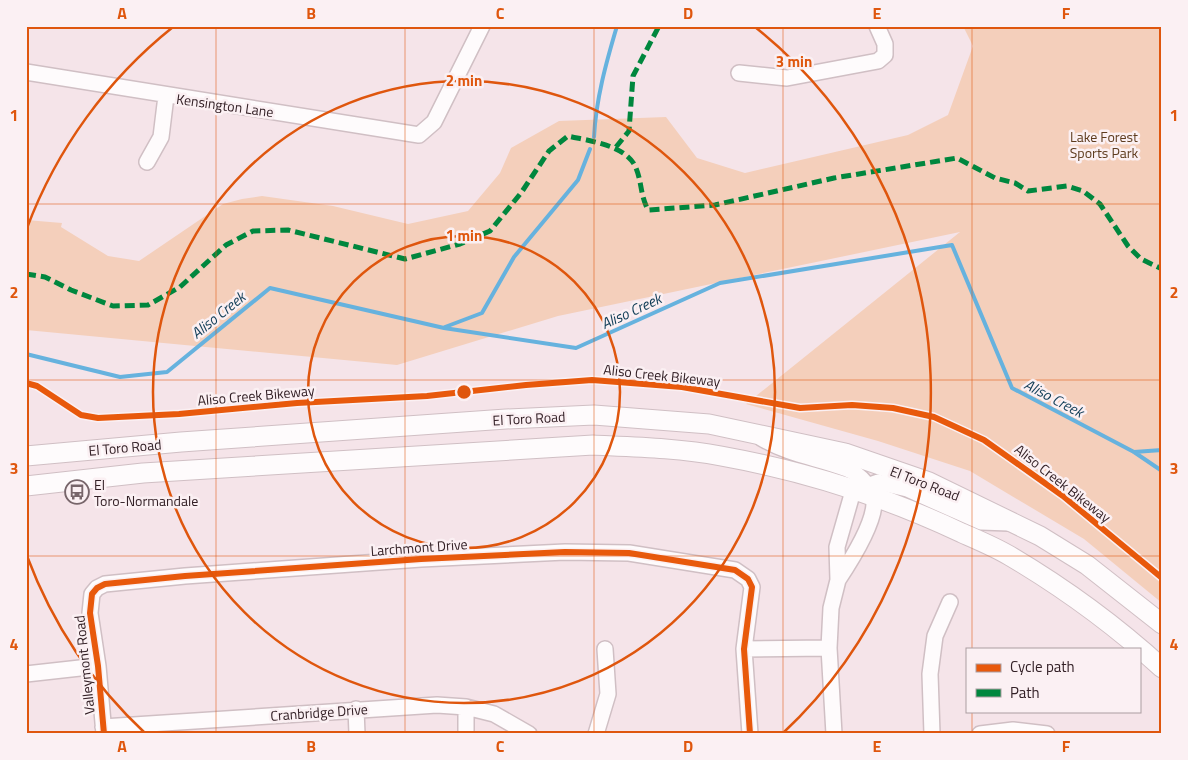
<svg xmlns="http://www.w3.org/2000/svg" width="1188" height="760" viewBox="0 0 1188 760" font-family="'Titillium Web',sans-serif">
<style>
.green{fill:#f4cfbb}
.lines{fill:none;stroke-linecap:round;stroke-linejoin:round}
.stream{stroke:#66b2de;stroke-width:4}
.minor-casing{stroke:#d0bfc4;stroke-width:18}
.major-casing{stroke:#d0bfc4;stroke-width:21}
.minor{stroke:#fefbfc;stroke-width:15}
.major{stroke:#fefbfc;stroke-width:19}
.quiet{stroke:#00873e;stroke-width:5;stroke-dasharray:10 5;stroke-linecap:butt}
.cycleway-casing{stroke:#fbf0f3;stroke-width:9}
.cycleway{stroke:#e8590c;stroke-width:6}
.grid{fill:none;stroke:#df560d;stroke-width:1;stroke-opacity:0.55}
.ring{fill:none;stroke:#df560d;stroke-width:2.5}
.labels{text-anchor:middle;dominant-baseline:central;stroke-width:5;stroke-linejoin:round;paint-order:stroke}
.street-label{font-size:14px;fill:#332026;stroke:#fbf0f3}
.park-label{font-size:14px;fill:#5e3b1e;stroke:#fbf0f3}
.poi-label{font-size:14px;fill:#332026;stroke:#fbf0f3;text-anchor:start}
.water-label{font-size:15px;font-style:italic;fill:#0f3c56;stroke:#fbf0f3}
.centre{fill:#df560d;stroke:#fbf0f3;stroke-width:2.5}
.ring-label{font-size:15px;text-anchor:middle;font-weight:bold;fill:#df560d;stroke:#fbf0f3;stroke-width:5;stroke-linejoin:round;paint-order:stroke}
.neatline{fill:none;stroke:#df560d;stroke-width:2}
.grid-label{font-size:16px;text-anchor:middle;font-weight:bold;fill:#df560d}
</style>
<rect width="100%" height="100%" fill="#f5e4e9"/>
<path class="green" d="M963,26H1162V603L1084,539L970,471L878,441L746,404L960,232L558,316L397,365L26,330V220L62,223L61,227L108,256L139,261L223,204L242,199L262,196L333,206L408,224L468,211L500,173L511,148L559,121L666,117L697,158L745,173L908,135L948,115L973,46Z"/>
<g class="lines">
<path class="stream" d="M594,137C596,99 606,63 617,26
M445,327L482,313L514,257L578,180L590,149
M26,354L120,377L167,372L270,288L444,328L576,348L720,283L952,245L1012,388L1134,452L1162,471
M1134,452L1162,450"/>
<g class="minor-casing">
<path id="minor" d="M26,72L419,135L434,122L482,26
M739,73L787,78L878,61L885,55V44L877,26
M147,162L161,137L166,96
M761,438C792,456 816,457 847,469C860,474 874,489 874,504C873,526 850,562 838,580
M744,649L829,648
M26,674L98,666
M356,709L357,734
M103,727L437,705L466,707L494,714L529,734
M104,734L98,666L90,613L92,594L97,588L105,584L185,576L421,559L565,552L629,553L735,570L748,579L752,587L744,649L750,734
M466,734V707
M596,734L608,694L605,649
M834,734L829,648L831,608L838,580L837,547L853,491L878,482L907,489L981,522L1009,523
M932,734L930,674L935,636L950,602
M980,734L1013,730L1047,734"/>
</g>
<g class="major-casing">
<path id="major" d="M26,456L181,442L506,419L594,415L709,424L845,453L929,482L1040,536L1087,565L1162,624
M26,486L143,473L593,445C636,447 679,448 721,456C804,471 886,497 962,533C978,540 995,547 1010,556C1064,588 1116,626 1162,668"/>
</g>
<use href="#minor" class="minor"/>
<use href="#major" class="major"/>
<path class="quiet" d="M616,147L629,131L633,76L659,26
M26,274L45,277L71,290L113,306L148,305L180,287L226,245L253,231L288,230L405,259L460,244L490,231L521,193L549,151L568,136C589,141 627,145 636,168C642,183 640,194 648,210L715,205L834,178L957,158L995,178L1015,183L1028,191L1067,186L1083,191L1100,204L1128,246L1141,259L1162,269"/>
<g class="cycleway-casing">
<path id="cycleway" d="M26,383L37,386L81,415L98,418L179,414L297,403L427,396L526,385L592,380L682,387L800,408L852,405L893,408L934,417L984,440L1063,496L1162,578
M104,734L98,666L90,613L92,594L97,588L105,584L185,576L421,559L565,552L629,553L735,570L748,579L752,587L744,649L750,734"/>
</g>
<use href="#cycleway" class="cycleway"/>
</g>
<path class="grid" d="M216,26V734M405,26V734M594,26V734M783,26V734M972,26V649M26,204H1162M26,380H1162M26,556H1162M972,711V734"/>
<g class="ring">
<circle cx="464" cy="392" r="156"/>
<circle cx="464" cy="392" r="311"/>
<path d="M146 734A467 467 0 0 1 27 556M27 228A467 467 0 0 1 173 27M755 27A467 467 0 0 1 782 734"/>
</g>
<defs>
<g id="bus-ring" transform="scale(1.25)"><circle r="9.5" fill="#fbf0f3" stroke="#77656a" stroke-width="1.5"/><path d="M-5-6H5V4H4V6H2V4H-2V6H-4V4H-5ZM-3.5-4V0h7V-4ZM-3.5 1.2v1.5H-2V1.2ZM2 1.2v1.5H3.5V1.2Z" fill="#77656a"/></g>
</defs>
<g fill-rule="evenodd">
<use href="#bus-ring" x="77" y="492"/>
</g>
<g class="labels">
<g class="street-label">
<text transform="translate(225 105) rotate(8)">Kensington Lane</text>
<text transform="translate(662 375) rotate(6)">Aliso Creek Bikeway</text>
<text transform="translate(256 395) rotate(-5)">Aliso Creek Bikeway</text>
<text transform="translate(529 418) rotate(-3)">El Toro Road</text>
<text transform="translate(125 447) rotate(-5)">El Toro Road</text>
<text transform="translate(925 483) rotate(21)">El Toro Road</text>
<text transform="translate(1063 483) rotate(38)">Aliso Creek Bikeway</text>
<text transform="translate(419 547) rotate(-4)">Larchmont Drive</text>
<text transform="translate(84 665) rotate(-96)">Valleymont Road</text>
<text transform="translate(319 712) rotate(-4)">Cranbridge Drive</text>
</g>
<g class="park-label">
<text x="1104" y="136">Lake Forest<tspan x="1104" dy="16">Sports Park</tspan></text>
</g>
<g class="poi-label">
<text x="94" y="484">El<tspan x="94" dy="16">Toro-Normandale</tspan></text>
</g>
<g class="water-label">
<text transform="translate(631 311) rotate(-25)">Aliso Creek</text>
<text transform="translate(218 315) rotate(-39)">Aliso Creek</text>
<text transform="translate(1054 398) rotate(28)">Aliso Creek</text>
</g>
</g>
<circle cx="464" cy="392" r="8" class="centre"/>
<g class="ring-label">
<text x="794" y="67">3 min</text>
<text x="464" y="86">2 min</text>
<text x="464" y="241">1 min</text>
</g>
<rect width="1188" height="760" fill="none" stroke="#fbf0f3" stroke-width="55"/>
<rect x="966" y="648" width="175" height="65" fill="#fbf0f3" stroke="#ab9da1"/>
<rect x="976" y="664" width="25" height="8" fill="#e8590c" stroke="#ab9da1"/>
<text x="1010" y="672" font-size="15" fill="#332026">Cycle path</text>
<rect x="976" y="689" width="25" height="8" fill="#00873e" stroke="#ab9da1"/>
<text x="1010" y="698" font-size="15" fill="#332026">Path</text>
<rect x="28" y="28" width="1132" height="704" class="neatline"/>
<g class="grid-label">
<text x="122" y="19">A</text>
<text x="311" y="19">B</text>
<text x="500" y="19">C</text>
<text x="688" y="19">D</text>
<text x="877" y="19">E</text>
<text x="1066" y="19">F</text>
<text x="14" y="121">1</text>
<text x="1174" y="121">1</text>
<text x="14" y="298">2</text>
<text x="1174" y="298">2</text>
<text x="14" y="474">3</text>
<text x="1174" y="474">3</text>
<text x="14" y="650">4</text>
<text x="1174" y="650">4</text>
<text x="122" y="752">A</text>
<text x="311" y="752">B</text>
<text x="500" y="752">C</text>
<text x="688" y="752">D</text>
<text x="877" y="752">E</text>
<text x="1066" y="752">F</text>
</g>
</svg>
